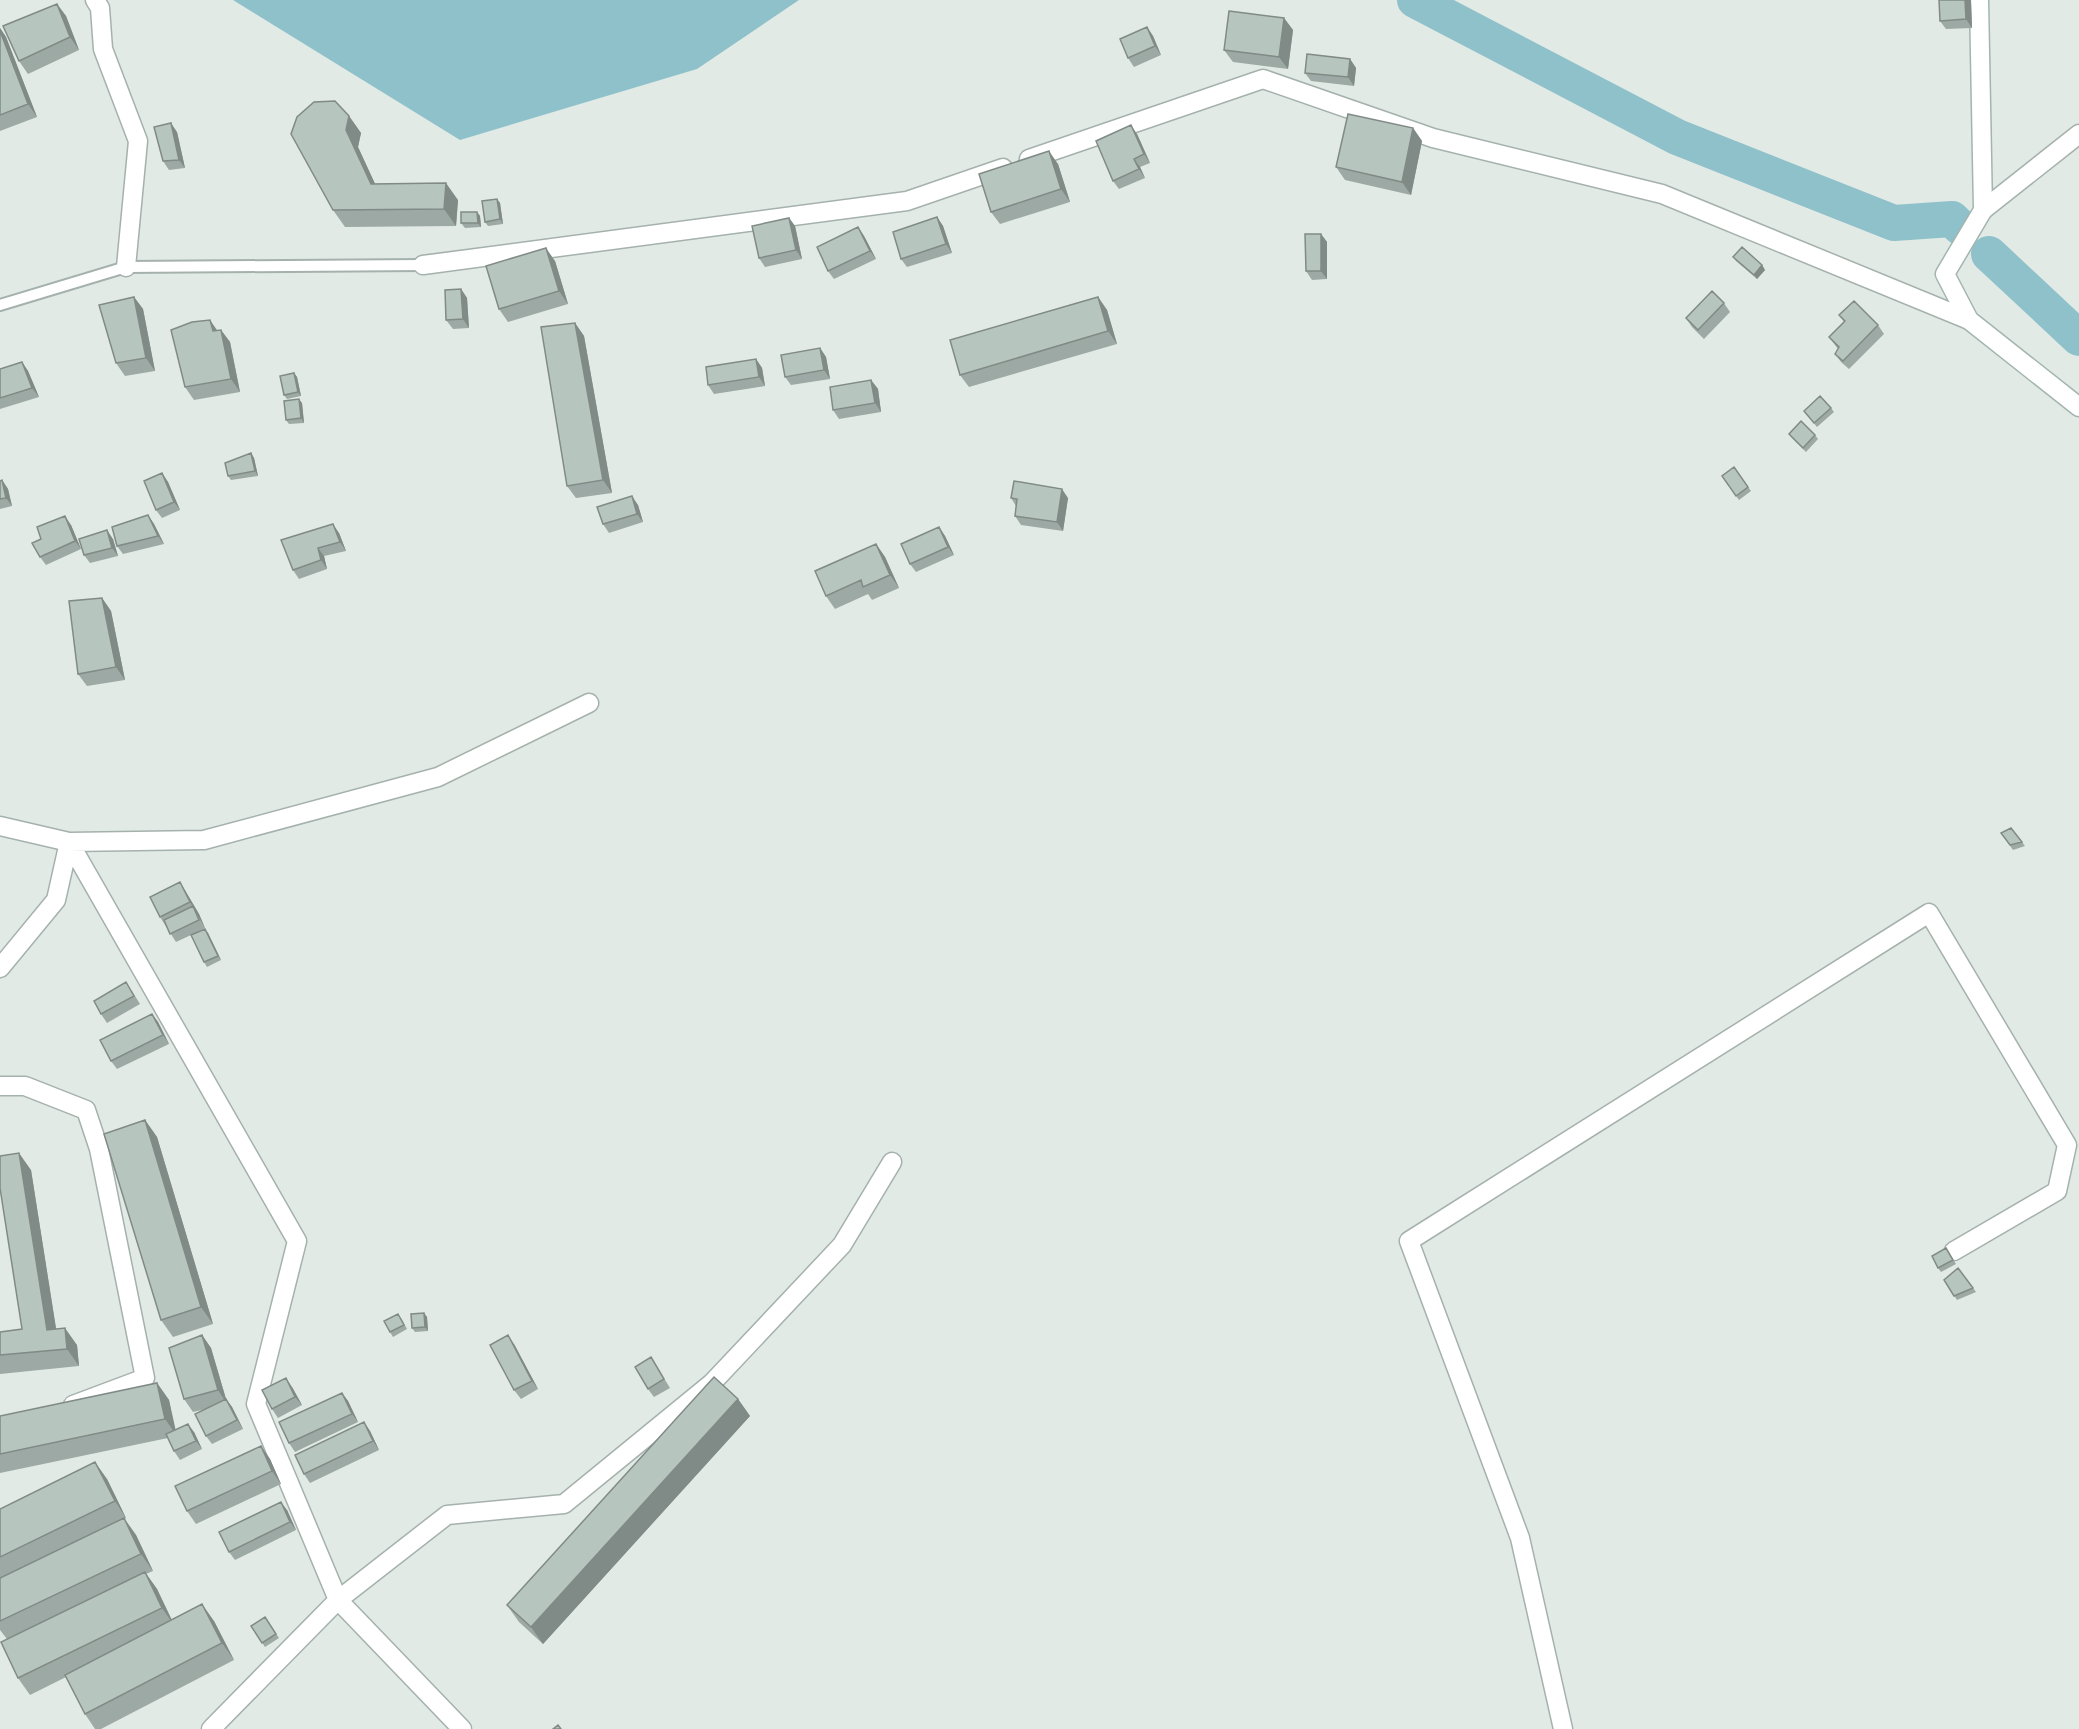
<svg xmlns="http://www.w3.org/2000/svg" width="2079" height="1729" viewBox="0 0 2079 1729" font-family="'Varela Round',sans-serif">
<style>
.water{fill:#8fc1ca}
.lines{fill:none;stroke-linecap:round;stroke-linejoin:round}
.river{stroke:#8fc1ca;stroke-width:36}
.lane-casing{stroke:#a5b1ad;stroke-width:14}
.street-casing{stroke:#a5b1ad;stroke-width:21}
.secondary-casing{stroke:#a2b5ae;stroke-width:21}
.lane{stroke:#fff;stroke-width:10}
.street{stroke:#fff;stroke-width:18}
.secondary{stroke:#fff;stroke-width:18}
.wall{fill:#9da9a4}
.shaded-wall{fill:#808a86}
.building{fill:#b7c5bf;stroke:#808a86;stroke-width:1.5}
</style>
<rect width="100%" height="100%" fill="#e2eae6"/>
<path class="water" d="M233,0H799L697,69L460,140Z"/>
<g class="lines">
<path class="river" d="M1415,0L1677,137L1894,223L1952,219L1960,227
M1989,254L2079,338"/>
<g class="lane-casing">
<path id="lane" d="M0,305L126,267L423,265"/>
</g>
<g class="street-casing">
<path id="street" d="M95,0L100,8L103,49L138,141L126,267
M1029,159L1263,79L1433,138L1662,194L1969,320
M1983,210L2079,134
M423,265L907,201L1003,168
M0,826L69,842L56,900L0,968
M0,1086H25L86,1110L99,1149L145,1378L73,1405
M211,1729L338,1600L447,1515L564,1504L712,1383L842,1245L892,1162
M462,1729L338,1600L256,1404L297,1241L69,842L204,840L438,777L589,703
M1563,1729L1520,1538L1409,1241L1929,913L2067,1145L2057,1191L1954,1251"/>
</g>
<g class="secondary-casing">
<path id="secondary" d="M1979,0L1983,210L1945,274L1969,320L2079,407"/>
</g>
<use href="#lane" class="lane"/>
<use href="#street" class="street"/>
<use href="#secondary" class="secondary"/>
</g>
<path class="wall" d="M1971,0L1972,28L1946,29L1940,21Z
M57,4L66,16L79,50L28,74L19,61Z
M1284,18L1293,30L1288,69L1233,62L1224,50Z
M1147,27L1153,36L1161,55L1134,67L1128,58Z
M0,28L6,37L37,117L0,131Z
M1350,59L1356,68L1354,86L1311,81L1305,73Z
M349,116L361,133L358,147L375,184L458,200L456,226L345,227L333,210Z
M1413,128L1422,141L1411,195L1345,180L1336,167Z
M177,132L185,168L169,170L163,161Z
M1137,134L1150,163L1140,167L1145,178L1119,189L1113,181Z
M1058,164L1070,202L1000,224L991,212Z
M497,199L500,203L503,224L488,226L485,222Z
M477,212L480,216L481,227L465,228L461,223Z
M937,217L943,226L952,253L907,267L901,259Z
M789,218L795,226L802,259L765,267L759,258Z
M858,227L864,236L876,259L834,279L828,271Z
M1321,234L1327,242V279L1312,280L1306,271Z
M1733,257L1762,265L1765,270L1757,279L1736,261Z
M555,261L568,304L508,322L499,309Z
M461,289L467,298L469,328L453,329L446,320Z
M134,297L143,309L155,371L125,376L116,363Z
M1098,297L1107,310L1117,344L969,387L960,375Z
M1724,303L1730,312L1704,339L1692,327L1686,318Z
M1839,315L1878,325L1884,334L1849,369L1841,362L1835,354L1838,349L1829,337L1844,322Z
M575,323L584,336L612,493L576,498L567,486Z
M217,330H221L230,342L240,392L194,400L185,387Z
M820,348L826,357L830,379L791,385L785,377Z
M756,359L762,368L765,386L714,394L708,385Z
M22,362L28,371L39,397L0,409V369Z
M294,373L297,377L301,396L287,399L284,395Z
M871,380L878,389L881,412L839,419L833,410Z
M302,403L304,423L289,424L286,420Z
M1831,408L1834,412L1817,427L1804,411Z
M1789,434L1815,435L1818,439L1806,452L1792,438Z
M251,453L254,458L258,476L231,480L228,476Z
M1734,467L1751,491L1739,500L1722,476Z
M162,473L168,482L180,510L162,518L156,510Z
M2,480L8,489L12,506L0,509V481Z
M1011,498H1068L1063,531L1021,525L1015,516L1016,506Z
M638,505L643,522L609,533L603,524Z
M148,515L154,524L164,544L123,554L117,546Z
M71,525L81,549L46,565L40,557Z
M939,527L945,536L954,555L916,572L910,564Z
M339,533L346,551L324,556L327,569L299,579L293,570L281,540Z
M113,539L118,556L90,563L84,555Z
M876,544L885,557L899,588L872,600L868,594L835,609L826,596Z
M102,598L111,611L125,680L87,686L78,674Z
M2011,828L2025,846L2013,850L2001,833Z
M180,882L199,914L205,928L195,933H208L221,960L207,967L204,962L191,935L176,942L160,917Z
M132,991L140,1004L107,1023L101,1014Z
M152,1014L158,1022L169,1044L117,1069L111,1061Z
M145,1120L157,1137L213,1324L173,1337L161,1320Z
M31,1170L56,1329L77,1345L79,1366L0,1374V1332L22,1329Z
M1946,1248L1956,1264L1941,1272L1938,1268Z
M1958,1268L1976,1292L1957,1300L1944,1280Z
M424,1313L427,1317L428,1331L415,1332L412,1328Z
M401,1318L407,1329L393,1337L390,1332Z
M202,1335L211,1348L226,1399L232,1407L243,1429L212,1444L206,1436V1409L193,1412L184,1399Z
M514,1344L538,1389L521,1399L514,1390Z
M651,1357L670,1388L654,1397L648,1389Z
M157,1383L169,1400L175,1430L194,1432L202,1449L180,1460L174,1451L168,1438L0,1473V1416Z
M292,1387L302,1405L278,1418L272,1409Z
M342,1393L348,1401L358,1422L295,1452L289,1443Z
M738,1399L750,1416L543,1644L519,1622L507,1605Z
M364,1422L370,1431L379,1450L310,1483L304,1474Z
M261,1446L270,1459L281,1484L196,1524L187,1511Z
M107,1479L126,1518L124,1519L136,1535L153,1571L146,1574L157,1589L172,1620L214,1621L234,1660L101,1729H95L85,1714L66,1677L30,1695L18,1678L7,1639L0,1630V1509Z
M287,1510L296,1530L235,1560L229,1552Z
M265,1617L279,1638L265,1647L251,1626Z"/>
<path class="shaded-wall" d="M1965,0H1971L1972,28L1966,19Z
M57,4L66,16L79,50L70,37Z
M1284,18L1293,30L1288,69L1279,57Z
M1147,27L1153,36L1161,55L1155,46Z
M0,28L6,37L37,117L28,104L0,31Z
M1350,59L1356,68L1354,86L1348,77Z
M349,116L361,133L358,147L383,201L371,184L346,130Z
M171,123L177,132L185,168L179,160Z
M1131,125L1137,134L1150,163L1144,154Z
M1413,128L1422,141L1411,195L1402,182Z
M1049,151L1058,164L1070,202L1061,189Z
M1134,159L1140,167L1145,178L1139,169Z
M446,183L458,200L456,226L444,209Z
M497,199L500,203L503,224L500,219Z
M477,212L480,216L481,227L478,223Z
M937,217L943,226L952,253L946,244Z
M789,218L795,226L802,259L796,250Z
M858,227L864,236L876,259L870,251Z
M1321,234L1327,242V279L1321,271Z
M546,248L555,261L568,304L559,291Z
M1762,265L1765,270L1757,279L1754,275Z
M461,289L467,298L469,328L463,319Z
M134,297L143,309L155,371L146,358Z
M1098,297L1107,310L1117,344L1108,331Z
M210,320L219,333L213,331Z
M575,323L584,336L612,493L603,480Z
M221,330L230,342L240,392L231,379Z
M820,348L826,357L830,379L824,370Z
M756,359L762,368L765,386L759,377Z
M22,362L28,371L39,397L32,388Z
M294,373L297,377L301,396L298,392Z
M871,380L878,389L881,412L875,403Z
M299,399L302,403L304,423L301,418Z
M251,453L254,458L258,476L255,471Z
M162,473L168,482L180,510L174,502Z
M2,480L8,489L12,506L6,498Z
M1062,489L1068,498L1063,531L1057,522Z
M632,496L638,505L643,522L637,514Z
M148,515L154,524L164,544L158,536Z
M65,516L71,525L81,549L75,541Z
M333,524L339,533L346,551L340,542Z
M939,527L945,536L954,555L948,547Z
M107,530L113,539L118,556L112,548Z
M876,544L885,557L899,588L890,575Z
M318,548L324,556L327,569L321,560Z
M102,598L111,611L125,680L116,667Z
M180,882L199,914L205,928L190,902Z
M205,929L208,933L221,960L218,956Z
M152,1014L158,1022L169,1044L163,1035Z
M145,1120L157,1137L213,1324L201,1307Z
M19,1153L31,1170L59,1347L47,1330Z
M424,1313L427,1317L428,1331L425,1327Z
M65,1328L77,1345L79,1366L67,1349Z
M202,1335L211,1348L226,1399L232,1407L243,1429L218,1390Z
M508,1335L514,1344L538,1389L532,1381Z
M286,1378L292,1387L302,1405L295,1397Z
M157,1383L169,1400L177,1436L165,1419Z
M342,1393L348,1401L358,1422L352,1414Z
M738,1399L750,1416L543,1644L531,1627Z
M364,1422L370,1431L379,1450L373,1441Z
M188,1424L194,1432L202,1449L196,1441Z
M261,1446L270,1459L281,1484L272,1471Z
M95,1462L107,1479L126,1518L115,1501Z
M281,1502L287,1510L296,1530L290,1522Z
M124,1518L136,1535L153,1571L141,1554Z
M145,1572L157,1589L174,1625L162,1608Z
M202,1604L214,1621L234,1660L222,1643Z"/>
<path class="building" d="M1939,0H1965L1966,19L1940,21Z
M57,4L70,37L19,61L3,26Z
M1229,11L1284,18L1279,57L1224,50Z
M1147,27L1155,46L1128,58L1120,39Z
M0,31L28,104L0,115Z
M1307,54L1350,59L1348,77L1305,73Z
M335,101L349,116L346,130L371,184L446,183L444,209L333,210L291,134L297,117L314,102Z
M1348,114L1413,128L1402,182L1336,167Z
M171,123L179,160L163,161L154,127Z
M1131,125L1144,154L1134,159L1139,169L1113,181L1096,141Z
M1049,151L1061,189L991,212L979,174Z
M497,199L500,219L485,222L482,201Z
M461,212H477L478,223H461Z
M937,217L946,244L901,259L893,232Z
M789,218L796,250L759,258L752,226Z
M858,227L870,251L828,271L817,247Z
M1305,234H1321V271H1306Z
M1742,247L1762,265L1754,275L1733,257Z
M546,248L559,291L499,309L486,266Z
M461,289L463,319L446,320L445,290Z
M1712,291L1724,303L1698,330L1686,318Z
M134,297L146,358L116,363L99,305Z
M1098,297L1108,331L960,375L950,340Z
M1854,301L1878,325L1843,361L1835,354L1839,347L1829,337L1845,321L1839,315Z
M210,320L213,331L221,330L231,379L185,387L171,330L192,322Z
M575,323L603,480L567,486L541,327Z
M820,348L824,370L785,377L781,355Z
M756,359L759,377L708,385L706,367Z
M22,362L32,388L0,398V369Z
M294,373L298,392L284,395L280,376Z
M871,380L875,403L833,410L830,387Z
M1820,396L1831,408L1814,423L1804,411Z
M299,399L301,418L286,420L284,401Z
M1801,421L1815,435L1803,448L1789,434Z
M251,453L255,471L228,476L225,463Z
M1734,467L1748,487L1736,496L1722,476Z
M162,473L174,502L156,510L144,481Z
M2,480L6,498L0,499V481Z
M1014,481L1062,489L1057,522L1015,516L1017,499L1011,498Z
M632,496L637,514L603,524L597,507Z
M148,515L158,536L117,546L112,527Z
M65,516L75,541L40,557L32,543L41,539L37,527Z
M333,524L340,542L318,548L321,560L293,570L281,540Z
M939,527L948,547L910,564L901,544Z
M107,530L112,548L84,555L79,539Z
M876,544L890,575L863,587L861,580L826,596L815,571Z
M102,598L116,667L78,674L69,601Z
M2011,828L2022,842L2010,845L2001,833Z
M180,882L190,902L160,917L150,897Z
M193,906L199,920L170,934L164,920Z
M205,929L218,956L204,962L191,935Z
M126,982L134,996L101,1014L94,1001Z
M152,1014L163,1035L111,1061L100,1040Z
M145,1120L201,1307L161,1320L104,1134Z
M19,1153L47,1330L65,1328L67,1349L0,1355V1332L22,1329L0,1188V1156Z
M1946,1248L1953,1260L1938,1268L1932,1256Z
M1958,1268L1973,1288L1954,1296L1944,1280Z
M424,1313L425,1327L412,1328L411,1314Z
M398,1314L404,1325L390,1332L384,1321Z
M202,1335L218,1390L184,1399L169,1348Z
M508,1335L532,1381L514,1390L490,1345Z
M651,1357L664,1379L648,1389L635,1367Z
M714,1377L738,1399L531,1627L507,1605Z
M286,1378L295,1397L272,1409L262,1390Z
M157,1383L165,1419L0,1454V1416Z
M342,1393L352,1414L289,1443L279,1422Z
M226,1399L237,1420L206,1436L195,1414Z
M364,1422L373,1441L304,1474L295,1455Z
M188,1424L196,1441L174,1451L166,1434Z
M261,1446L272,1471L187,1511L175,1486Z
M95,1462L115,1501L0,1557V1509Z
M281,1502L290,1522L229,1552L219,1532Z
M124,1518L141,1554L0,1621V1578Z
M145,1572L162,1608L18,1678L1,1642Z
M202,1604L222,1643L85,1714L65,1675Z
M265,1617L276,1634L262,1643L251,1626Z
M558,1725L561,1729H553Z"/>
</svg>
